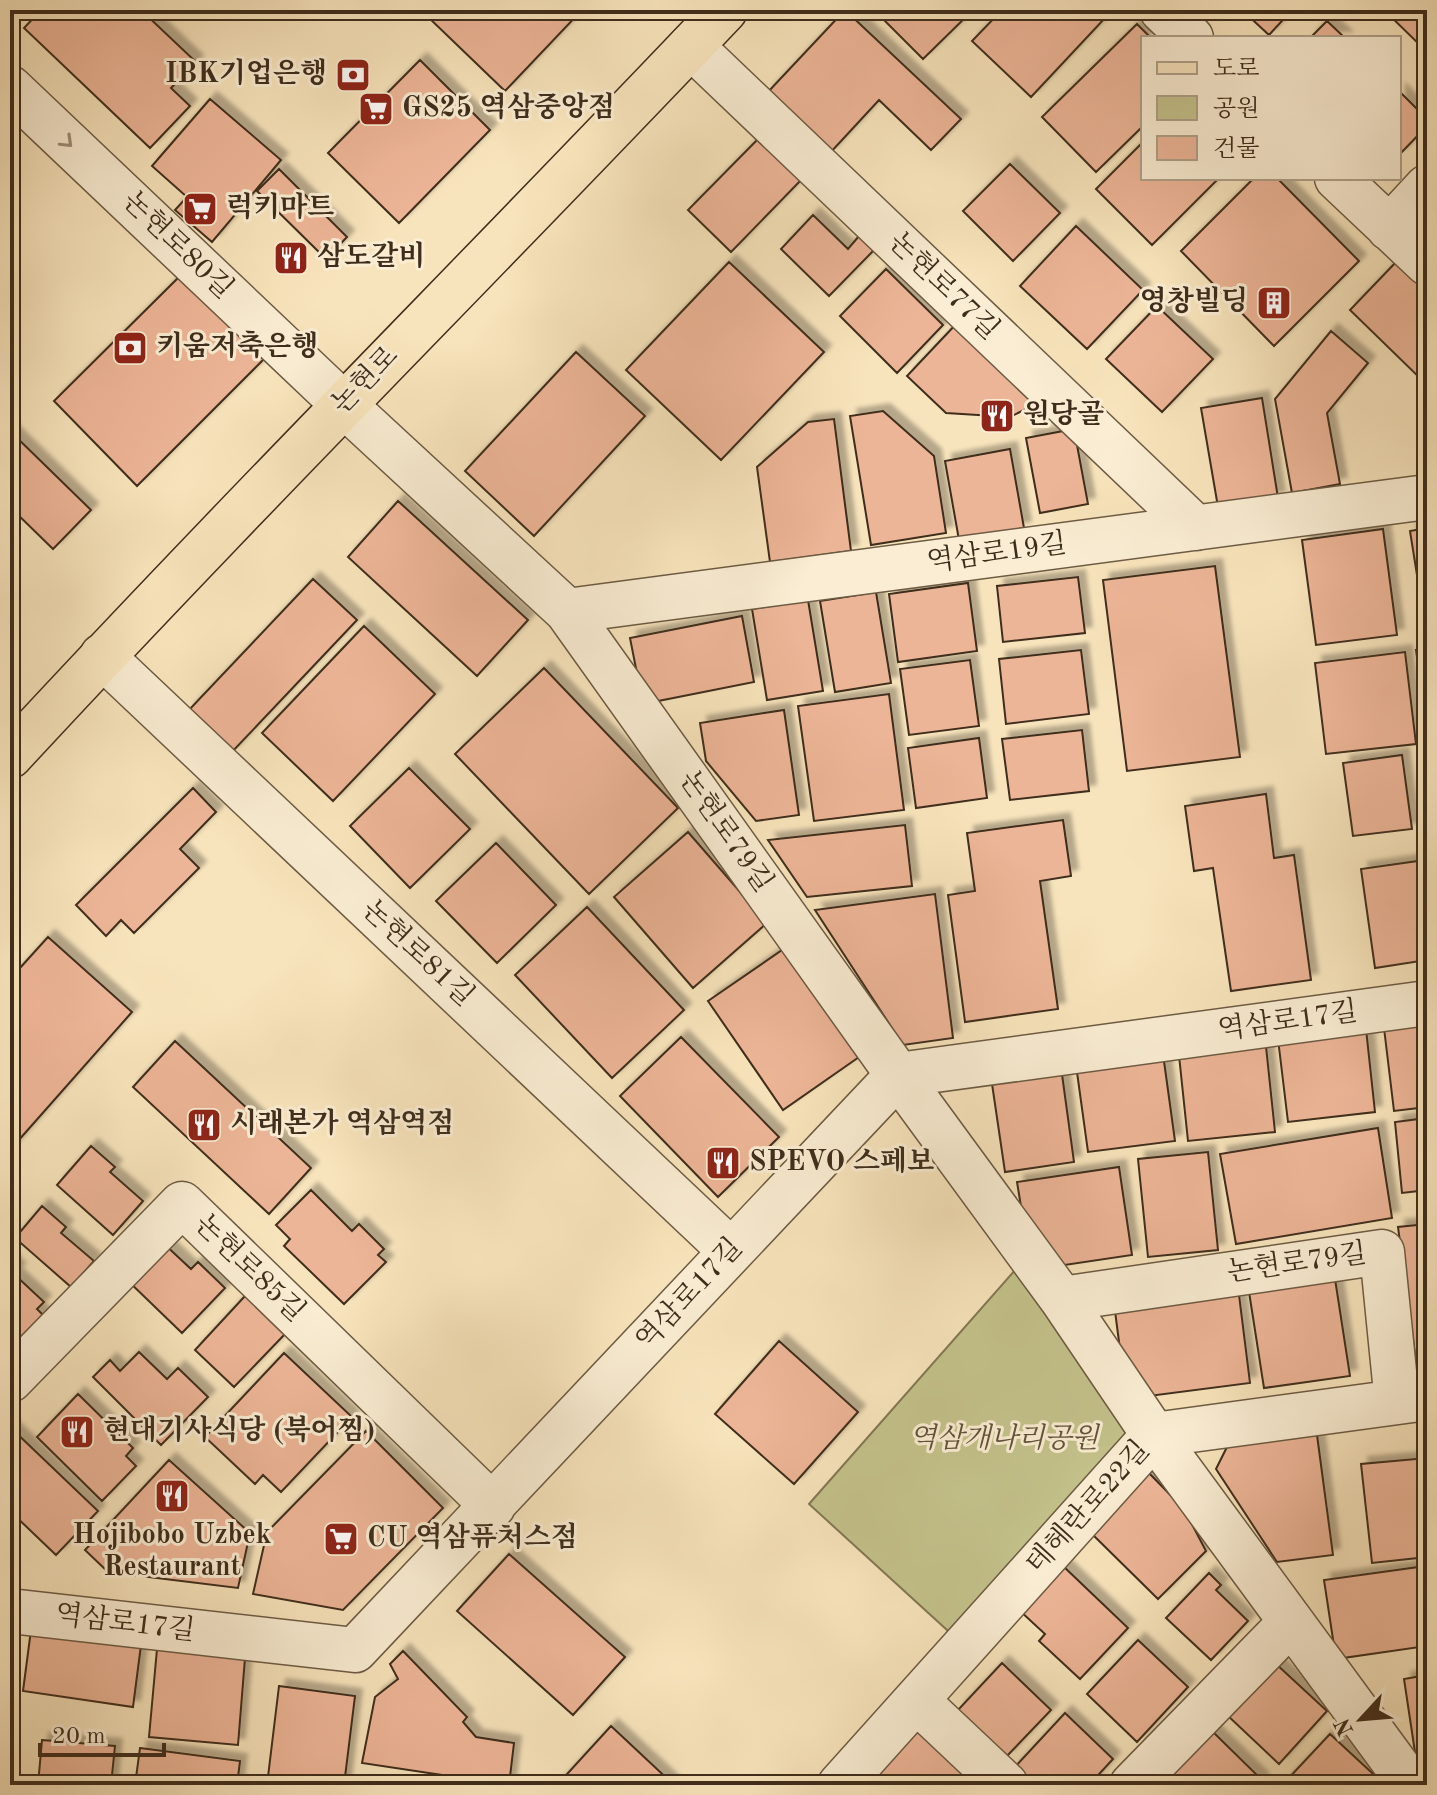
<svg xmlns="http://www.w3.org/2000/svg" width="1437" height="1795" viewBox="0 0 1437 1795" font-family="'Old Standard TT','Noto Serif KR',serif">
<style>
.green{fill:#c4c28c;stroke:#827854;stroke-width:2}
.building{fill:#edb597;stroke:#3f2d1c;stroke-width:2;filter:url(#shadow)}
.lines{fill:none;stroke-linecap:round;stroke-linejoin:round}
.minor-casing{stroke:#6d5b44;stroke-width:47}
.major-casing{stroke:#3f2d1c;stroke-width:47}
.minor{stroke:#faedd3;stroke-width:44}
.major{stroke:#f8e4bc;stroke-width:44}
.oneway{stroke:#9c8d78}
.labels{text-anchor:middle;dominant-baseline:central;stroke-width:6;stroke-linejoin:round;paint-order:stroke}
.poi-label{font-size:28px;font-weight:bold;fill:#3f2d1c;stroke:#faedd3;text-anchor:start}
.street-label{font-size:28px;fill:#3f2d1c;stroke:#faedd3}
.park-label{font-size:28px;font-style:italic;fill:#605238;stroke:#faedd3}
</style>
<defs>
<filter id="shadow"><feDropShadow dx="7" dy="-7" stdDeviation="2" flood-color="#0004"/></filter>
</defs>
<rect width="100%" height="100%" fill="#f8e4bc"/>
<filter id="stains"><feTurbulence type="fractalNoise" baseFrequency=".0025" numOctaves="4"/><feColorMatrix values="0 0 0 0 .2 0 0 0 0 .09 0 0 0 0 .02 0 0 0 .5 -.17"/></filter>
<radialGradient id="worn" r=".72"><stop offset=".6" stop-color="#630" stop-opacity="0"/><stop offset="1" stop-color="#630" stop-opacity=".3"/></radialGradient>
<path class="green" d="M1016,1269L1148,1441L958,1640L809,1504Z"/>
<path class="building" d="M41,10H141L196,62L171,88L190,106L150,148L24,28Z
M433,10H582L505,91L427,16Z
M845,10L961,119L931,150L879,100L830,153L767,93Z
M894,10H973L923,59L884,20Z
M1002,10H1096L1105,18L1031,97L972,41Z
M1242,10H1292L1269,35Z
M1384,10H1427V52Z
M1327,21L1345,38H1310Z
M1137,24L1151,38H1143V126L1096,172L1042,117Z
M420,60L490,130L399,223L328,153Z
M1399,91L1427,119V126L1399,155Z
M210,99L281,160L212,242L175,210L187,197L152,166Z
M762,135L804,177L731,252L688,210Z
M1143,142V178H1219L1152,245L1096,189Z
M1010,164L1060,213L1013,261L963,211Z
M279,169L347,237L326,259L257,191Z
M1254,178H1277L1359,261L1274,346L1181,251Z
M813,215L848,249L859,236L874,250L829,296L781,249Z
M1076,226L1143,290L1087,349L1020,286Z
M1398,260L1427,287V385L1350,310Z
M729,262L824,352L721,460L626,370Z
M886,269L943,325L897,373L840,316Z
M182,274L264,359L137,486L54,401Z
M1157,306L1213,359L1162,412L1106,359Z
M958,322L1042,401L1010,417L946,413L907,376Z
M1331,331L1368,363L1327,413L1340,484L1292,493L1275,399Z
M576,352L645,416L534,536L465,471Z
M1262,398L1278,498L1218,507L1201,408Z
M883,411L934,456L946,533L871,545L850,416Z
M834,419L851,551L770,562L757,467L808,422Z
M1074,429L1088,504L1040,513L1026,438Z
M10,431L91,510L53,549L10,507Z
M1010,449L1024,528L959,540L945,461Z
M398,501L528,620L477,676L348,557Z
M1427,528V638L1410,531Z
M1383,529L1397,635L1316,645L1302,540Z
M1215,566L1240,757L1127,771L1103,580Z
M1078,577L1085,633L1003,642L997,586Z
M313,579L357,620L231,753L188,711Z
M968,583L977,651L898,662L889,594Z
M876,592L891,683L835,692L820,601Z
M808,600L823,691L767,700L752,609Z
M742,616L754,682L643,704L630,638Z
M364,626L435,694L333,801L262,733Z
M1427,649V733L1416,650Z
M1081,650L1089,714L1006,724L999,659Z
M1405,652L1416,744L1326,754L1315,663Z
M970,660L979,726L909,735L900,669Z
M544,668L678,808L589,894L455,754Z
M889,694L904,810L814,821L798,706Z
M784,710L799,815L756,821L706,761L700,723Z
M1082,730L1089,791L1010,800L1002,739Z
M979,738L987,798L916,808L908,748Z
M1402,755L1412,829L1353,836L1343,763Z
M409,768L470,829L410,888L350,826Z
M193,788L216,812L180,849L199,868L134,933L121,920L106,936L76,905Z
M1266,794L1274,858L1294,855L1311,980L1231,991L1213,868L1194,871L1185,806Z
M1063,820L1071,876L1040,881L1058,1009L965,1022L948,895L975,891L967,833Z
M905,825L912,886L807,897L768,840Z
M688,832L767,923L693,988L614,897Z
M496,843L556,905L497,963L436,901Z
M1425,860L1427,876V960L1375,968L1361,869Z
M935,894L953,1038L903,1045L815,910Z
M587,907L684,1010L612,1078L515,975Z
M48,937L132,1012L10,1150V979Z
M785,948L859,1057L783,1110L708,1001Z
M1427,1023V1107L1394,1111L1384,1028Z
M1366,1029L1375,1112L1288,1122L1278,1039Z
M681,1037L779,1137L718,1197L620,1096Z
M1265,1037L1275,1132L1188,1141L1178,1046Z
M175,1041L311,1168L269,1214L133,1087Z
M1163,1054L1175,1141L1088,1152L1076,1065Z
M1061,1067L1074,1162L1005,1172L991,1077Z
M1427,1118V1190L1402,1193L1395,1122Z
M1378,1128L1392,1218L1236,1244L1220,1154Z
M91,1146L115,1167L110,1172L143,1201L113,1235L57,1185Z
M1208,1152L1218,1250L1148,1257L1138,1159Z
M1119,1167L1132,1255L1058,1266L1025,1231L1017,1182Z
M311,1190L352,1231L359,1224L384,1249L378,1255L386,1262L344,1304L284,1246L290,1239L276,1225Z
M42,1206L66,1227L61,1233L94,1261L71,1287L15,1238Z
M1427,1224V1369L1417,1370L1398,1227Z
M161,1241L191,1269L198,1262L225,1288L182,1333L125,1278Z
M10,1262L19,1270L14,1274L44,1302L37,1309L44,1316L15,1347L10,1342Z
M1333,1266L1350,1376L1264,1388L1247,1279Z
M1239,1295L1250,1383L1149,1396L1122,1365L1115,1311Z
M245,1296L285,1334L234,1387L195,1350Z
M779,1341L858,1412L794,1484L715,1414Z
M139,1352L167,1379L178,1368L208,1397L161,1445L93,1377L110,1360L120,1371Z
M284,1353L352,1417L281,1492L263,1475L255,1484L205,1437Z
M78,1394L133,1448L126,1456L136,1466L102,1501L37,1437Z
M10,1427L98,1511L56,1555L10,1511Z
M366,1431L443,1508L343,1610L253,1594L267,1532Z
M1317,1435L1333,1555L1277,1562L1216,1469L1227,1447Z
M1427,1458V1557L1372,1563L1361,1464Z
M169,1460L250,1533L238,1588L108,1572L85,1550Z
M1149,1473L1184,1509L1206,1551L1158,1599L1091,1533Z
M509,1554L625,1657L573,1715L457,1611Z
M1062,1565L1128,1628L1080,1679L1039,1641L1045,1634L1019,1610Z
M1426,1566L1427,1646L1336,1659L1324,1580Z
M1209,1573L1221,1585L1216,1590L1248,1621L1211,1660L1166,1618Z
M31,1630L141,1645L133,1707L23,1691Z
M1138,1640L1188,1687L1137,1742L1087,1694Z
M157,1649L245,1658L238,1745L149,1737Z
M403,1651L467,1717L463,1722L476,1737L514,1743L509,1785L362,1763L375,1697L398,1679L390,1664Z
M1002,1663L1051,1710L1006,1757L958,1710Z
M1275,1663L1327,1711L1279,1764L1227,1715Z
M1427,1675V1757L1416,1759L1404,1679Z
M279,1686L355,1696L344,1785H267Z
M1065,1713L1113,1759L1089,1785H1029L1013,1769Z
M912,1724L979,1785H888L870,1769Z
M611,1726L674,1785H557Z
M1210,1729L1262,1780L1258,1785H1156Z
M1330,1734L1385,1785H1288L1285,1782Z
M42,1740L115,1746L111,1785H38Z
M140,1748L240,1761L237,1785H135Z"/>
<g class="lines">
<g class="minor-casing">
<path id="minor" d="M1162,10L1191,38
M691,46L1196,528
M10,88L343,404L567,611L898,1075L1062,1299L1154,1435L1411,1785
M1337,178L1427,263
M1389,228L1427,187
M567,611L1427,497
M102,656L731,1251
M1062,1299L1382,1252L1397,1402
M10,1380L182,1204L493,1506
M10,1611L355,1650L898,1075L1427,1003
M917,1701L1006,1785
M840,1785L1154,1435L1427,1398
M1132,1785L1291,1622"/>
</g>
<g class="major-casing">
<path id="major" d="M10,756C244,503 488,260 725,10"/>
</g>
<use href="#minor" class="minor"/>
<use href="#major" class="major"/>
</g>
<defs><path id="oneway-chevron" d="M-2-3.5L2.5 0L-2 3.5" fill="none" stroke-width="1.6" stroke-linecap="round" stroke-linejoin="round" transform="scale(2)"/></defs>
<use class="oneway" href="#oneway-chevron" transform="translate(67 142) rotate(44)"/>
<defs>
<g id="bank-square" transform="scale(1.8)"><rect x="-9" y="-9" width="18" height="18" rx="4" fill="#8f2418" stroke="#faedd3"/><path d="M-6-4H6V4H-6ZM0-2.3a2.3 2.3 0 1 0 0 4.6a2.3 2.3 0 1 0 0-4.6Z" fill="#fff"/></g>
<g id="supermarket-square" transform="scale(1.8)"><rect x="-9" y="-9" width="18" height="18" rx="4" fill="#8f2418" stroke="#faedd3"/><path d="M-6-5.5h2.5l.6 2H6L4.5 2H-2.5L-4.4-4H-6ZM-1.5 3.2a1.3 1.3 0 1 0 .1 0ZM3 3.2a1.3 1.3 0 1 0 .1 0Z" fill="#fff"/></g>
<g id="restaurant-square" transform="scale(1.8)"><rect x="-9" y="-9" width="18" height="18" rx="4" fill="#8f2418" stroke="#faedd3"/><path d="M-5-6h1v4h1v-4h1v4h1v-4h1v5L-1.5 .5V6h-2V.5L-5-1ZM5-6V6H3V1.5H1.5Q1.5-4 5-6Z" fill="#fff"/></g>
<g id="building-square" transform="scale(1.8)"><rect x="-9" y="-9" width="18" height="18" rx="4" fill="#8f2418" stroke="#faedd3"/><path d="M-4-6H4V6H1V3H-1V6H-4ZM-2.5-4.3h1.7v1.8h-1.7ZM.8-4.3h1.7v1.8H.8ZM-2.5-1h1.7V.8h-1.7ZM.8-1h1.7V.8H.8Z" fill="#fff"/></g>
</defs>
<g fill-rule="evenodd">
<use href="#bank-square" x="353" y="75"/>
<use href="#supermarket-square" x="376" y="109"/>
<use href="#supermarket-square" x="200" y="209"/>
<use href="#restaurant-square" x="291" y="258"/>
<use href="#building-square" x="1274" y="303"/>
<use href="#bank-square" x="130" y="348"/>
<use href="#restaurant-square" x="997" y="416"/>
<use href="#restaurant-square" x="204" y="1125"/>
<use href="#restaurant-square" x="723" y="1163"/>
<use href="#restaurant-square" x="77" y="1432"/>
<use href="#restaurant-square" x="172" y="1496"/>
<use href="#supermarket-square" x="341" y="1539"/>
</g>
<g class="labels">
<g class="poi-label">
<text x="327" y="75" text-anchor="end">IBK기업은행</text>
<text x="402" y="109">GS25 역삼중앙점</text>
<text x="226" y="209">럭키마트</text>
<text x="317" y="258">삼도갈비</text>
<text x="1248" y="303" text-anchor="end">영창빌딩</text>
<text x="156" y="348">키움저축은행</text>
<text x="1023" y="416">원당골</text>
<text x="230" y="1125">시래본가 역삼역점</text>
<text x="749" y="1163">SPEVO 스페보</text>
<text x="103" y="1432">현대기사식당 (북어찜)</text>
<text x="172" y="1536" text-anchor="middle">Hojibobo Uzbek<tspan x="172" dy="32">Restaurant</tspan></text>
<text x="367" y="1539">CU 역삼퓨처스점</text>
</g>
<g class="street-label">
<text transform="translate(177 246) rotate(44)">논현로80길</text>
<text transform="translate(943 287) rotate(44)">논현로77길</text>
<text transform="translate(366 381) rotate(-46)">논현로</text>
<text transform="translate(997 554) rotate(-8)">역삼로19길</text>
<text transform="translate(725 832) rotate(55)">논현로79길</text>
<text transform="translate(417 954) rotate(43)">논현로81길</text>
<text transform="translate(1288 1022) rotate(-8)">역삼로17길</text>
<text transform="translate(1297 1264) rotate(-8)">논현로79길</text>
<text transform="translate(249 1269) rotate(44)">논현로85길</text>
<text transform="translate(690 1295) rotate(-47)">역삼로17길</text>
<text transform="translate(1089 1508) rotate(-48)">테헤란로22길</text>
<text transform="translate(125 1624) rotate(7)">역삼로17길</text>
</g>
<g class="park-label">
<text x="1004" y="1440">역삼개나리공원</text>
</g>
</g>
<rect width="1437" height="1795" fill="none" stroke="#f8e4bc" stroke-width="40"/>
<rect x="12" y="12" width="1413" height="1771" fill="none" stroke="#3f2d1c" stroke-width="4"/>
<rect x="20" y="20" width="1397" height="1755" fill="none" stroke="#3f2d1c" stroke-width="2"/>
<rect x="1141" y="36" width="260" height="144" fill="#faedd3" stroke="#afa08a" stroke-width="2"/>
<rect x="1157" y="62" width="40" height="12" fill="#f8e4bc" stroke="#afa08a" stroke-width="2"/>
<text x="1213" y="76" font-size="24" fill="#3f2d1c">도로</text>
<rect x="1157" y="96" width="40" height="24" fill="#c4c28c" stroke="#afa08a" stroke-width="2"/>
<text x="1213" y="116" font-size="24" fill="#3f2d1c">공원</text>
<rect x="1157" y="136" width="40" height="24" fill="#edb597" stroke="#afa08a" stroke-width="2"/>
<text x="1213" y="156" font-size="24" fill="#3f2d1c">건물</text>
<g transform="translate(1361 1719) rotate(244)" stroke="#faedd3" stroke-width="6" paint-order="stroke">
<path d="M0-6L14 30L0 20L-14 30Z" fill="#3f2d1c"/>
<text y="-12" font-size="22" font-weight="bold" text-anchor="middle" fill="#3f2d1c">N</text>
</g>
<path d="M40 1743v12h124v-12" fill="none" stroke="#3f2d1c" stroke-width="4"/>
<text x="52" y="1743" font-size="24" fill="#3f2d1c" stroke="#faedd3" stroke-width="6" paint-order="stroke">20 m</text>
<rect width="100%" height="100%" filter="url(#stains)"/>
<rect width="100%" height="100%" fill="url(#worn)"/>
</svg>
